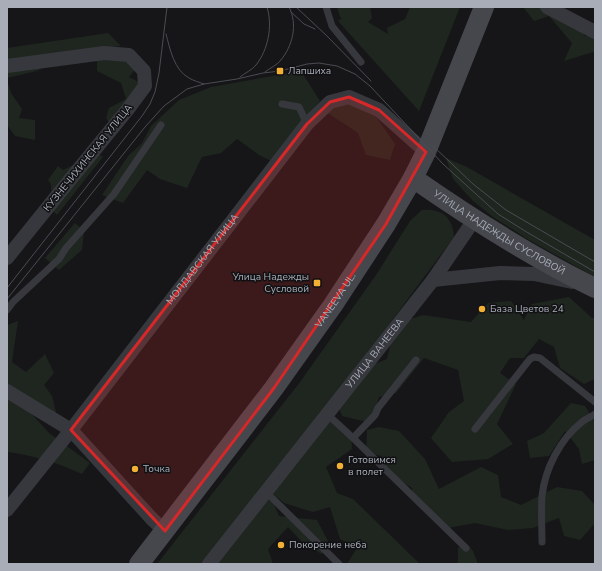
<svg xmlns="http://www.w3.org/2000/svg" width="602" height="571" viewBox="0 0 602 571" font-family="'Nunito Sans',sans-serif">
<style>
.green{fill:#1e261f}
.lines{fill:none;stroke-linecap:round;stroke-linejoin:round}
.service{stroke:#37383d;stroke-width:7}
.minor{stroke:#37383d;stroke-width:14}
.secondary{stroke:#45474d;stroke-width:20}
.tram{stroke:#4a4c52;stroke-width:1}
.marked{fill:#d62828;fill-opacity:0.2;stroke:#d62828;stroke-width:3;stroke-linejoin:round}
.poi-dot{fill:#f2b134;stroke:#111113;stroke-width:1.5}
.labels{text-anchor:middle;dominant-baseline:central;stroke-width:3;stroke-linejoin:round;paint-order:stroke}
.poi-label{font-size:10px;fill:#a8adb8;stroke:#111113;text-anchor:start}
.street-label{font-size:10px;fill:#a8adb8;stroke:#111113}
</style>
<rect width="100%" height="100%" fill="#161618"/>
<path class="green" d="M337,7H370L372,18L368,22L388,34L387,28L405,19L410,7H460L419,111L338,21L342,18L340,17Z
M523,7H550L579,22L585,36L595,35V54L593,52L564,61L572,43L549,16L534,21Z
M108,33L121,46L71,51L37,71L7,78V48Z
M122,55L140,64L129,77L147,86L111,126L106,118L109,108L126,99L121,83L97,71V58Z
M301,71L320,101L271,161L259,155L237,139L221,153L202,157L187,188L160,179L147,170L123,203L102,195L128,156L142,143L151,126L179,100L211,87Z
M7,80L11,93L22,109L19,118L35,120V140L15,136L7,125Z
M347,102L373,112L395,144L390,160L366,155L358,133L323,110Z
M97,153L103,157L57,215L52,210L51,184L48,180L58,166L63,170Z
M446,158L467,167L595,240V277L529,240L493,217L473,201L453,179Z
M422,210C441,208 453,217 454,237L358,366L258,496L273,502L279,516L317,520L328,541L322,554L305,545L288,527L268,549L273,564H157L300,382L376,275L410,221Z
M75,223L84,231L82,250L59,270L45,258Z
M569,297L592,318H595V379L584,384L560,368L554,347L539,339L524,358H510L500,373L516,384L497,424L513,444L488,459L452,462L431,438L449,412L464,401L458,370L424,358L396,393L379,397L371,423L342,416L336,400L359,370L387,359L391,342L407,320L423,315L471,322L488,303L511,301L524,320L532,304Z
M18,321L12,362L26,372L45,354L54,373L44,385L52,396L57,416L7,385V325Z
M7,399L30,412L49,433L90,463L82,474C58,463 33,455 7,452Z
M571,403L585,406L595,422V460L582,464L579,449L565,431L549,456L530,458L527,441L544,433Z
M326,419H338L351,431L352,449L326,467L337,493L353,499L420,564H347L357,548L340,539L330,507L313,512L284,503L272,493Z
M379,427L399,431L425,459L439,489L481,467L498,475L501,497L521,505L557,487L582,491L595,505V523L580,540L564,536L559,518L533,528L508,530L475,523L442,529L413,501L412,488L379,467L382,456L366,453L367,430Z
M466,543L473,551L478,564H456L458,562V548Z"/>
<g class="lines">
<path class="service" d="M326,7L332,26L361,62
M282,104L299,107L307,124
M7,310L13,302L59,259L66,248L114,194L161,125
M328,415L353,438L466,548
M475,429L530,359L534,357L540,358L595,402
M353,438L375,415L378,408L416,360
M266,492L339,564
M542,542C542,527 541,511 542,496C545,469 560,439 582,422C585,419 591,417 595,414"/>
<g class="minor">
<path d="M547,7L595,32"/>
<path d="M7,66L104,53L129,55L144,71L145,86L128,109L69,181L7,258"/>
<path d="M433,280L500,273L534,274L572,282"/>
<path d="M7,391L71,430L152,519L165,531"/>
<path id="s1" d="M7,510L71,430L307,124L330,102L349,97L379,110L426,152"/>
<path id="s2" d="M209,564L433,280L474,220"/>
</g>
<g class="secondary">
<path id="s3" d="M413,178C472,219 531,257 595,288"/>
<path id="s4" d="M139,564L274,388L333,305L386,224L413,178L426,152L484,7"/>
</g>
<path class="tram" d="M296,7L326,35L371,81
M291,12L304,24L315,29
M166,34C170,49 174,70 189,78C194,81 199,82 204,84
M265,72C270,68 277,65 280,61C293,46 298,24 289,7
M240,77C245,73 252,70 256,65C268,50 273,26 267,7
M432,145L473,184L506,210L595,262
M7,288L142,116L150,104L155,92L159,73L167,7
M7,299L145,127L164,106L187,89L204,84L237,79L263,73L280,71L307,64L319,63L337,66L355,74L370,86L443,164L498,214L525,231L595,272"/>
</g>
<path class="marked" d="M349,97L379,110L426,152L386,224L274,388L165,531L71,430L307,124L330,102Z"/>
<g class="poi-dot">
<rect x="276" y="67" width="8" height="8" rx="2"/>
<rect x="313" y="279" width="8" height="8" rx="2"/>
<circle cx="482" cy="309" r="4"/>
<circle cx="340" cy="466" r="4"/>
<circle cx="135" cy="469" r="4"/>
<circle cx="281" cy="545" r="4"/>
</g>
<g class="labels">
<g class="poi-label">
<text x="288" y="71">Лапшиха</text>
<text x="309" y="277" text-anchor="end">Улица Надежды<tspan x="309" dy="12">Сусловой</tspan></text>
<text x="490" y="309">База Цветов 24</text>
<text x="348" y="460">Готовимся<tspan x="348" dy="12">в полет</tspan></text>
<text x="143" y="469">Точка</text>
<text x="289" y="545">Покорение неба</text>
</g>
<g class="street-label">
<text transform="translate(88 158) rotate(-51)">КУЗНЕЧИХИНСКАЯ УЛИЦА</text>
<text stroke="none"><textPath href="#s3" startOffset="102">УЛИЦА НАДЕЖДЫ СУСЛОВОЙ</textPath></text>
<text stroke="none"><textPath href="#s1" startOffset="318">МОЛДАВСКАЯ УЛИЦА</textPath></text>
<text stroke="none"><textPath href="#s4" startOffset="329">VANEEVA UL.</textPath></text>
<text stroke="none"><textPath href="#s2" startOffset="268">УЛИЦА ВАНЕЕВА</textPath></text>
</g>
</g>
<rect width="602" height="571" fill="none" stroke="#a8adb8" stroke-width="16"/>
</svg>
